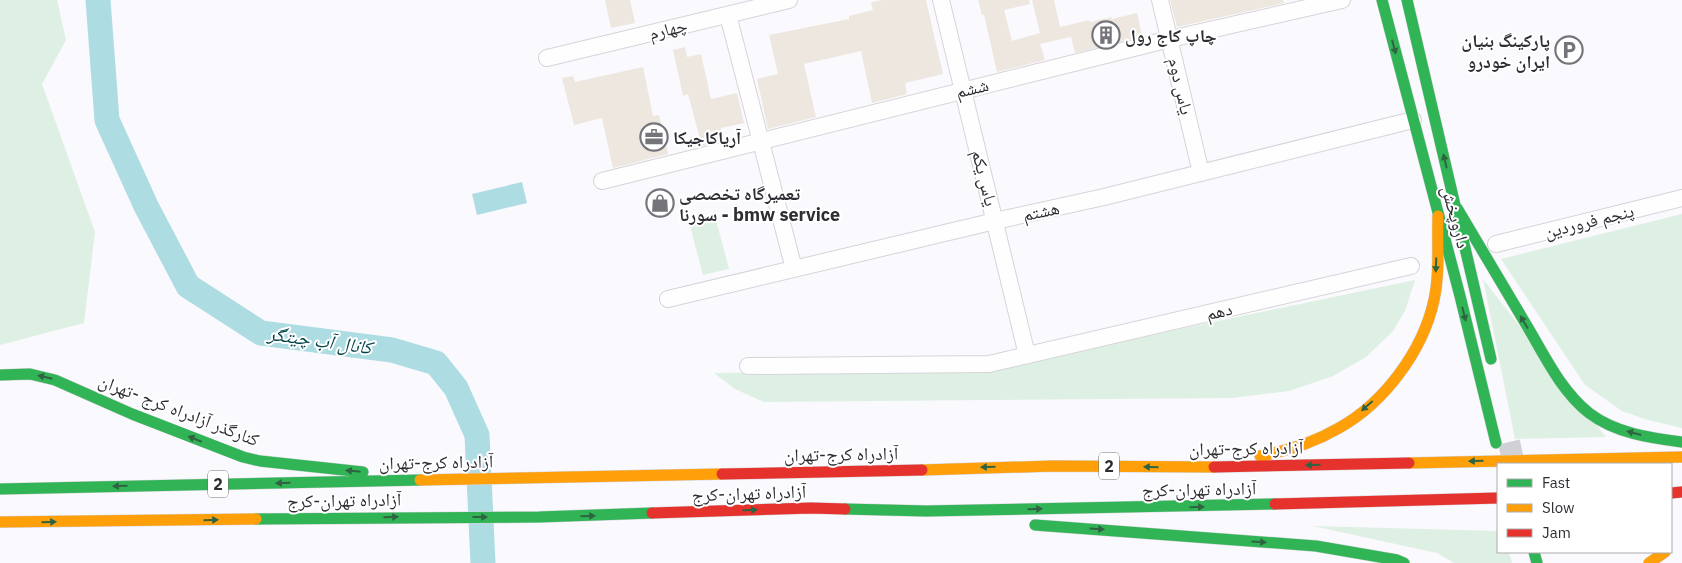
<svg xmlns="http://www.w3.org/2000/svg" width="1682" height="563" viewBox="0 0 1682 563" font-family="'IBM Plex Sans','Noto Naskh Arabic',sans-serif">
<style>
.green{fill:#def0e3}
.water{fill:#aedce3}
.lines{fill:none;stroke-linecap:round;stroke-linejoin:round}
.river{stroke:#aedce3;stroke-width:25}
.building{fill:#ede7e0}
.secondary-tunnel{stroke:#d1d0d5;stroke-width:22;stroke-dasharray:22 11;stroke-linecap:butt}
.street-casing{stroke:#d5d4d9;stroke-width:18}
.fast-casing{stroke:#d5d4d9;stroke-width:12}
.slow-casing{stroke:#d5d4d9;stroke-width:12}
.jam-casing{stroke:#d5d4d9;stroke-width:12}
.street{stroke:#fefeff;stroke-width:16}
.fast{stroke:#30b455;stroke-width:11}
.slow{stroke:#ff9f0a;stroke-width:11}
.jam{stroke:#e5322d;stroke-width:11}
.oneway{fill:#2f6341}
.labels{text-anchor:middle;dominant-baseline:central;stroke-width:4;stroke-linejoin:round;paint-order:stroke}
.shield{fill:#fff;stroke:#6d6c70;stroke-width:1}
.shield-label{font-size:16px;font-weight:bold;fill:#2e2d33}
.street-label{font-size:18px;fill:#2e2d33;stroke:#fff}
.poi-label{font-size:18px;font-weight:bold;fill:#2e2d33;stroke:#fff;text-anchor:start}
.water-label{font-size:19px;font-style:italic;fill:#004248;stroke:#fff}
</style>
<rect width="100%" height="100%" fill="#faf9fd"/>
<path class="green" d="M0,0H57L66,40L42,84L95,232L84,323L0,345Z
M1682,214V428L1648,420L1622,411L1585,385L1501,259Z
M715,216L729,269L703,275L689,222Z
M1483,279L1606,437L1515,439Z
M1415,280L1405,311L1393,331L1366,357L1333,376L1289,391L1232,398L764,402L735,389L714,373L840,372L1027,361Z
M1313,526L1498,531V552H1509L1512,563H1454L1437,553Z"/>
<path class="water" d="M522,182L527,203L477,215L472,194Z"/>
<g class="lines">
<path class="river" d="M98,0L107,120L146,206L188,286L261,333L392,350L436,363L456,388L477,435L483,563"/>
</g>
<path class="building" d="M605,0H630L635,23L611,28Z
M882,0H926L943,74L905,83L907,94L872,103L861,51L804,64L816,117L768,129L757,79L778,74L769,35L849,19V16L873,10L871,2Z
M978,0H1029L1030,4L1004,10L1012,41L1040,33L1032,0H1054L1060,27L1089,20L1090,22L1112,17V19L1137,13L1142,36L1075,53L1071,37L1040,44L1045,60L997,72L984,15H982Z
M1170,0H1283L1284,3L1177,27Z
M685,47L687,57L701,54L711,99L737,93L744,123L721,128L724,140L702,146L688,94L683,96L673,50Z
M643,67L653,116L659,115L668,154L613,168L602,118L574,125L562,78L573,76L575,82Z"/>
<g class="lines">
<path class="secondary-tunnel" d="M1509,442L1514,464"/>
<g class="street-casing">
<path id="street" d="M941,0L1027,355
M1160,0L1201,173
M728,15L794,269
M547,58L789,0
M602,181L1170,39L1342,0
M1496,244L1682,198
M668,299L995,221L1104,197L1413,120
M748,366L989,364L1411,266"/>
</g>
<g class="fast-casing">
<path id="fast" d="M1382,0L1460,296L1496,443
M1407,0L1491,359
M1457,208C1480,247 1504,287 1527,326C1545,356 1561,391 1589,413C1615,433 1650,438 1682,442
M0,375L30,374L55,380L132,414L243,457L260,461L363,472
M0,489L420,480
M845,509L926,511L1275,504
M256,519L539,517L652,513
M1035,525L1316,546L1397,560L1404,563
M1534,552L1537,563"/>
</g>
<g class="slow-casing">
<path id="slow" d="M1260,456C1287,451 1315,442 1339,428C1384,403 1423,351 1434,300C1440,272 1437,244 1438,216
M1409,463L1682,457
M922,470L1053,466L1214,467
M420,480L722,474
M0,522L256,519
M1649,563L1665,552"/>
</g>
<g class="jam-casing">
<path id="jam" d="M1214,467L1409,463
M722,474L922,470
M1671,493L1682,492
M1275,504L1498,498
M652,513L811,508L845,509"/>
</g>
<use href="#street" class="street"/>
<use href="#fast" class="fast"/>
<use href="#slow" class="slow"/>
<use href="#jam" class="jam"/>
</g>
<defs><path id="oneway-solid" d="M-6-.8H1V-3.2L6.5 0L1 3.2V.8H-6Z" transform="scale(1.25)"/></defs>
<g class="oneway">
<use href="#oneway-solid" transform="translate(1394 47) rotate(75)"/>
<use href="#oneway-solid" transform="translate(1445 161) rotate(-103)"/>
<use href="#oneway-solid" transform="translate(1436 265) rotate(92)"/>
<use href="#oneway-solid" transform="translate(1464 314) rotate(76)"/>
<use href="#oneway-solid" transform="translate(1524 322) rotate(-121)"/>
<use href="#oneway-solid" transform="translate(45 377) rotate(-167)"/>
<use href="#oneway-solid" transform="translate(1367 406) rotate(139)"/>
<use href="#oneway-solid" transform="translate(1634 433) rotate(-165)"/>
<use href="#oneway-solid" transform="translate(195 439) rotate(-158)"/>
<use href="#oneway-solid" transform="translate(1476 461) rotate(179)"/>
<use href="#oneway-solid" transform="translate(1313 465) rotate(179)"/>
<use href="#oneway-solid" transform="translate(988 467) rotate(179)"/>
<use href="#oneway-solid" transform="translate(1151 467) rotate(-179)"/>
<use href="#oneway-solid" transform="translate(353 471) rotate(-174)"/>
<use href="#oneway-solid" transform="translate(283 483) rotate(179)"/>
<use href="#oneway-solid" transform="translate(120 486) rotate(179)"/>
<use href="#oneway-solid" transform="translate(1197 507) rotate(-2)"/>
<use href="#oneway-solid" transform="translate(1035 509) rotate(-1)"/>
<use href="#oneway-solid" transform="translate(750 510) rotate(-2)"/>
<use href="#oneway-solid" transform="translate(588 516) rotate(-2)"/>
<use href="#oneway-solid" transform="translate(391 517) rotate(-1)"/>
<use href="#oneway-solid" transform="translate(480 517)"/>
<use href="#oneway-solid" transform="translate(211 520) rotate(-1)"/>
<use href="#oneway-solid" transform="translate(49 522) rotate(-1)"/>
<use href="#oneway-solid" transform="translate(1097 529) rotate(4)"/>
<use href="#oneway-solid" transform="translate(1259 542) rotate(4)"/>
</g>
<defs>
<g id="building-ring" transform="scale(1.4375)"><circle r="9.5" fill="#fff" stroke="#75747a" stroke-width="1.5"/><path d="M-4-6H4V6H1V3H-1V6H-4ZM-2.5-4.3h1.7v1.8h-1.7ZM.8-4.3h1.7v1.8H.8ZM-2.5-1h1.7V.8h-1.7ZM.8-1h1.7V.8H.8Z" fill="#75747a"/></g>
<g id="parking-ring" transform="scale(1.4375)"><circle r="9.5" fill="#fff" stroke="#75747a" stroke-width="1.5"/><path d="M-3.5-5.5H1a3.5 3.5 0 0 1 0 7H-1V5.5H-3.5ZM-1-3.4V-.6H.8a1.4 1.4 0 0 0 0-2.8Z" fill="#75747a"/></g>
<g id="office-ring" transform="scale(1.4375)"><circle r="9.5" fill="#fff" stroke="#75747a" stroke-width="1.5"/><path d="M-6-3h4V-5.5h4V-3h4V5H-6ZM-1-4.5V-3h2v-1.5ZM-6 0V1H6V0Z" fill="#75747a"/></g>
<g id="shop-ring" transform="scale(1.4375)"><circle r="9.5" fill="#fff" stroke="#75747a" stroke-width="1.5"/><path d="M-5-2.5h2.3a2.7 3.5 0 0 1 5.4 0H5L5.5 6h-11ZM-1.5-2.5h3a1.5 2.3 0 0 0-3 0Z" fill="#75747a"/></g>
</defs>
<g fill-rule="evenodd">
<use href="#building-ring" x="1106" y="35"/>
<use href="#parking-ring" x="1569" y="50"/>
<use href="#office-ring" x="654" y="137"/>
<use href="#shop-ring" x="660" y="203"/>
</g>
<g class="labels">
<g class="shield">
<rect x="1099" y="452.5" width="20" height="27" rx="4"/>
<rect x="208" y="470.5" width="20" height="27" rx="4"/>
</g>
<g class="shield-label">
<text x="1109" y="466">2</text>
<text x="218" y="484">2</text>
</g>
<g class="street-label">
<text transform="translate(668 29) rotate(-14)">چهارم</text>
<text transform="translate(1181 86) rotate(77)">یاس دوم</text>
<text transform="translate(972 88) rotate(-14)">ششم</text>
<text transform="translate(985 178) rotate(76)">یاس یکم</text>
<text transform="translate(1041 211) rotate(-12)">هشتم</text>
<text transform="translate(1456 217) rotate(75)">داروپخش</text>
<text transform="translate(1589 221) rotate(-14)">پنجم فروردین</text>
<text transform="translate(1219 311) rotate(-13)">دهم</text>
<text transform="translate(179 410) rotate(21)">کنارگذر آزادراه کرج -تهران</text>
<text transform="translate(1246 448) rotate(-1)">آزادراه کرج-تهران</text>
<text transform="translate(841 454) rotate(-1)">آزادراه کرج-تهران</text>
<text transform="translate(436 462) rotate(-1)">آزادراه کرج-تهران</text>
<text transform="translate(1199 489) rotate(-1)">آزادراه تهران-کرج</text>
<text transform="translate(749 493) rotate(-2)">آزادراه تهران-کرج</text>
<text transform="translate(344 500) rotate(-1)">آزادراه تهران-کرج</text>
</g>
<g class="poi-label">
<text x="1125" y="35">چاپ کاج رول</text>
<text x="1550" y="40" text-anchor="end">پارکینگ بنیان<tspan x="1550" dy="21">ایران خودرو</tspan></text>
<text x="673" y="137">آریاکاجیکا</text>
<text x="679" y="193">تعمیرگاه تخصصی<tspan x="679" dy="21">سورنا - bmw service</tspan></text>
</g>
<g class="water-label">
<text transform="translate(320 340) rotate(8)">کانال آب چیتگر</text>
</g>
</g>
<rect x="1497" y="463" width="175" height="90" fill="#ffffff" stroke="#ababad"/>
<rect x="1507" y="479" width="25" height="8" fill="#30b455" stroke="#ababad"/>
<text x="1542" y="488" font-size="15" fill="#2e2d33">Fast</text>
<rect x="1507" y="504" width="25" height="8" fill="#ff9f0a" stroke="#ababad"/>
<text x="1542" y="513" font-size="15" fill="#2e2d33">Slow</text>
<rect x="1507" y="529" width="25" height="8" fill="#e5322d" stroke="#ababad"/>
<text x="1542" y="538" font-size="15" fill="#2e2d33">Jam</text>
</svg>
